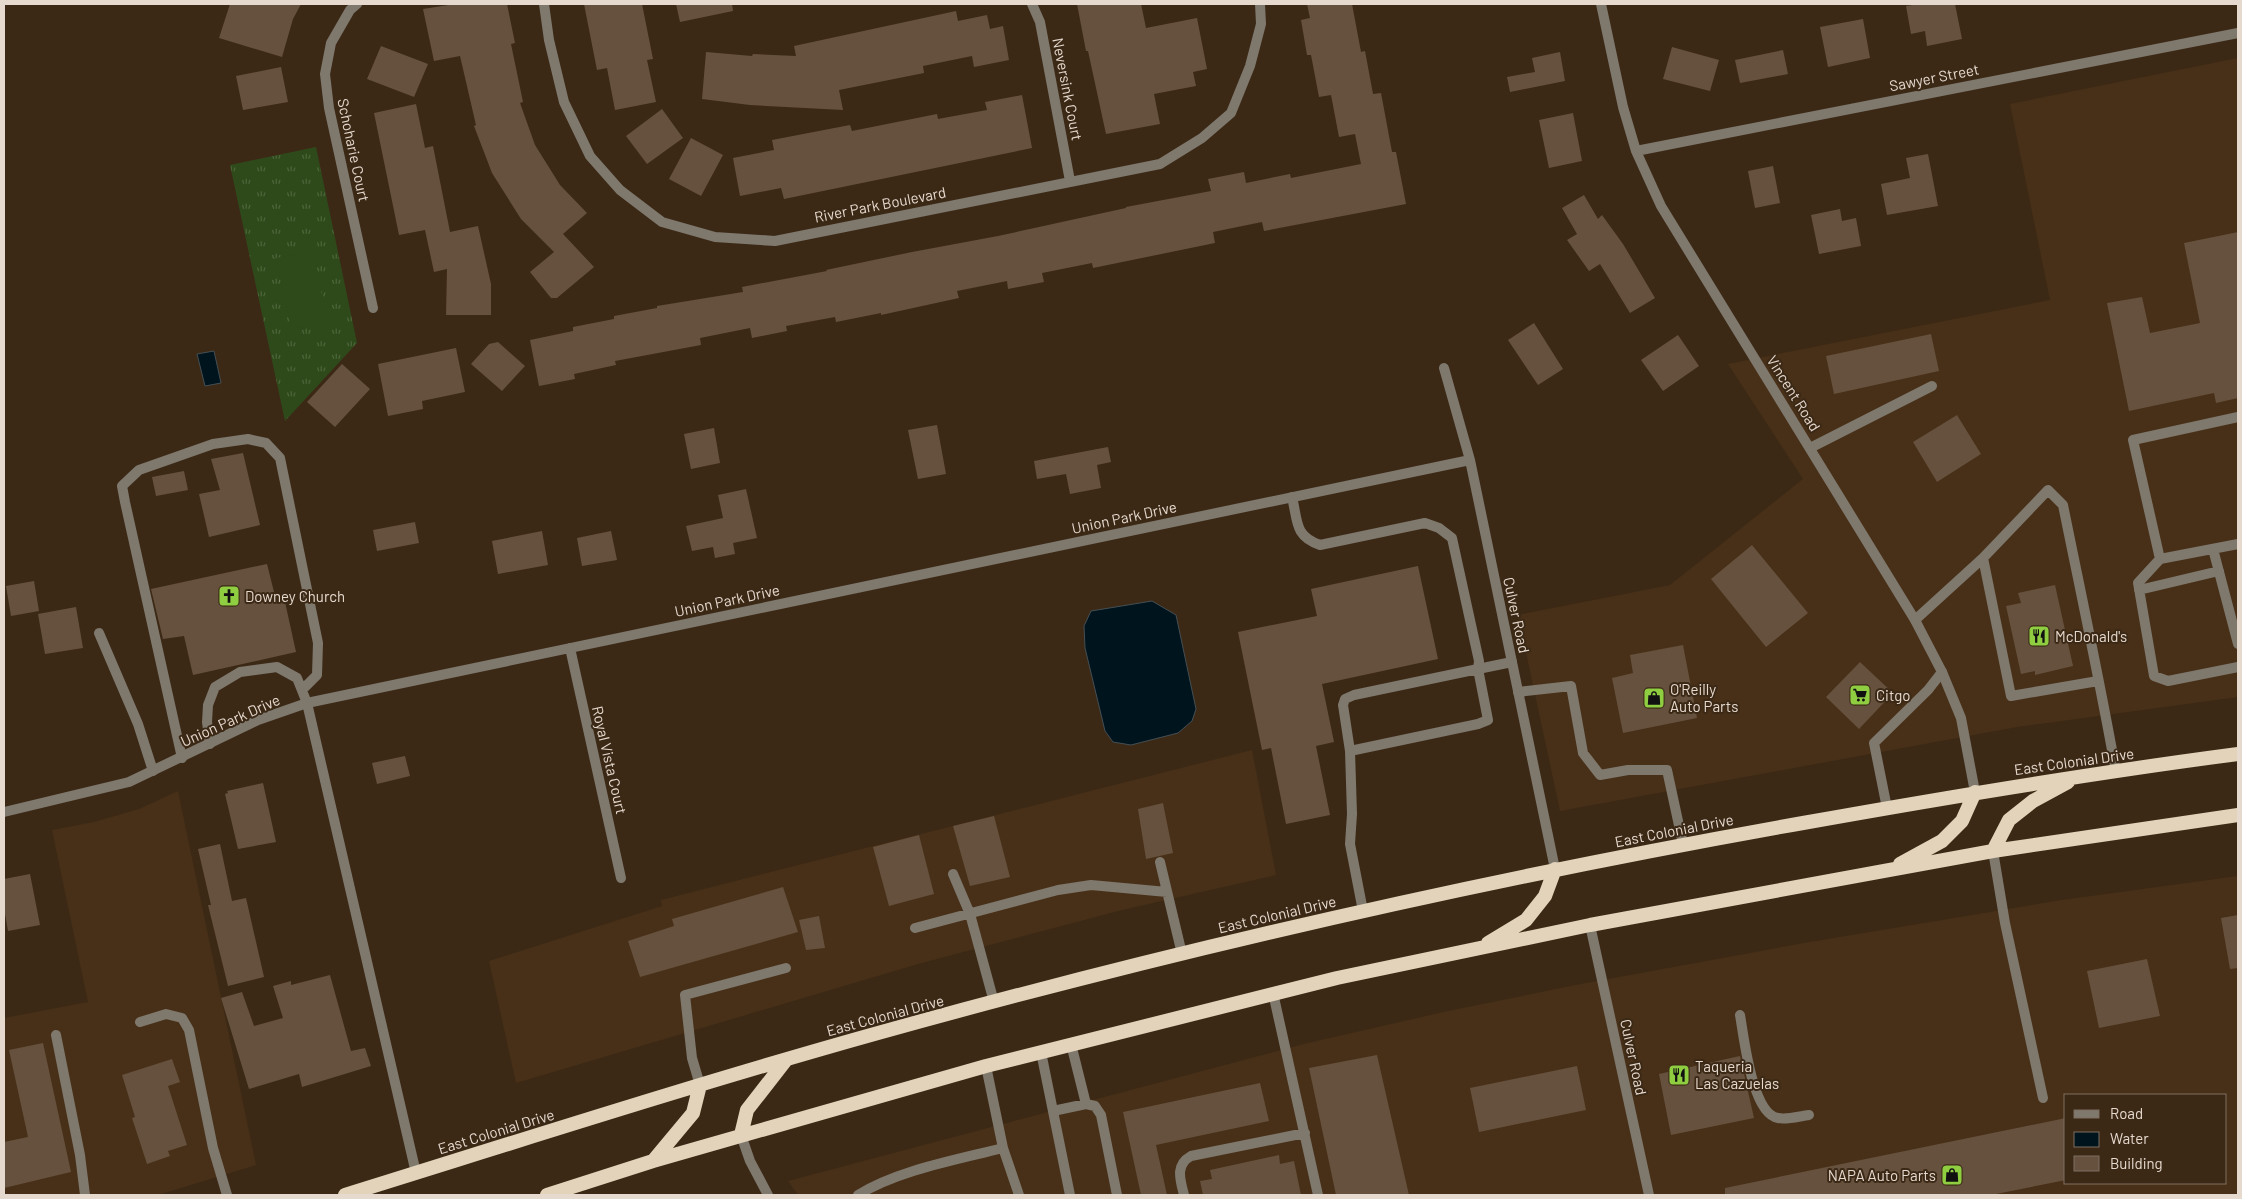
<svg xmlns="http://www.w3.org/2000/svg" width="2242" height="1199" viewBox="0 0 2242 1199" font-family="Barlow,sans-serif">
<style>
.built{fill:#483018;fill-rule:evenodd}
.grass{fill:url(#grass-tufts)}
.pitch{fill:#2e4a1a}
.water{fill:#00141e;stroke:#454f53}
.building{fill:#66513e}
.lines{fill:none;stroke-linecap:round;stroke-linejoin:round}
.service{stroke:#7f786d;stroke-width:10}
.minor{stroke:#7f786d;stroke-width:10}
.trunk{stroke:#e2d3ba;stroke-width:14}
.labels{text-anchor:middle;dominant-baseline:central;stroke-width:4;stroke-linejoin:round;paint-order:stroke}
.street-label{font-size:15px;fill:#e6d9ce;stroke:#3b2916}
.poi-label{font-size:15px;fill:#e6d9ce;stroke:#3b2916;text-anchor:start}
</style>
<defs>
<pattern id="grass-tufts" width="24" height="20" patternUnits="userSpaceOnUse" patternTransform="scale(1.25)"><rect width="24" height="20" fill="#2e4a1a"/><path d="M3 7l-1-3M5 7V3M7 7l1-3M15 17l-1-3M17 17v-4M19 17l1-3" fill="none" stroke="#4c643a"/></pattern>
</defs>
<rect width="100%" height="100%" fill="#3b2916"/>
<path class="built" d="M2238,58V697L2017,727L1560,811L1518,615L1670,585L1803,479L1728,364L2050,300L2010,104Z
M1252,750L1276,875L1122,910L918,964L516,1083L489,961L662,906L661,900Z
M178,791L256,1165L158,1195H4V1018L88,1002L52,830L94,822L139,809Z
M2238,876V1195H798L788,1181L1308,1043L1448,1011L1581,984L1804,943L2062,900ZM2066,1095H2226V1183H2066Z"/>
<path class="grass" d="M316,147L357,343L285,421L230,165Z"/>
<path class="pitch" d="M312,251L328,321L291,328L276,258Z"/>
<path class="water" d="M214,351L221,383L205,386L197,354Z
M1152,601L1176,615L1196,709L1192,721L1178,733L1131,745L1113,742L1105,731L1085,648L1084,626L1091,611Z"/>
<path class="building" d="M230,4H301L293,19L282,57L219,38Z
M455,4H507L515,43L511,44L523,102L520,103L535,145L560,185L587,213L563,234L594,267L557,298H551L530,272L554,252L521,219L492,173L474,126L476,125L460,56L434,61L423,9Z
M584,4H642L653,59L647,60L656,102L615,110L607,68L597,70Z
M676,4H732L733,11L680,22Z
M1077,4H1141L1146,28L1197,18L1207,69L1193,72L1196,86L1154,94L1160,124L1106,134L1088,51H1086Z
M1307,4H1352L1361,52L1365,51L1373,94L1381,93L1392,152H1396L1406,204L1264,231L1262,222L1213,232L1215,243L1093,268L1092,263L1042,273L1044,282L1008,289L1007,281L957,291L959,298L881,315V313L836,322L835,317L786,326L787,331L752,338L750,328L700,338L701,345L615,361L616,365L574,374L575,379L539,386L530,340L573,331V327L614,319V316L657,308V306L743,292L742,287L827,271L826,270L912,252L998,236L1126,208V207L1211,191L1208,179L1244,172L1246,183L1290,174L1291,178L1361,164L1355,134L1339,137L1331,95L1319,97L1311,55H1307L1301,20L1310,18Z
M1920,4H1955L1962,39L1927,46L1925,31L1911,34L1906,6Z
M956,11L958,21L987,15L990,29L1003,26L1009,60L974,67L972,56L923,66L924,73L839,90L843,110L750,105L702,99L706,52L752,56L753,54L796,56L794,46Z
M1863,19L1870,58L1828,67L1820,27Z
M381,46L428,64L414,97L367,79Z
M1672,47L1719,60L1710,91L1663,79Z
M1783,50L1788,74L1740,83L1735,60Z
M1560,52L1565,81L1510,92L1507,77L1535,72L1532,58Z
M281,67L288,102L243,110L236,76Z
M1022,95L1032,148L784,199L781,188L740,196L733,158L774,150L772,140L850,125L852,131L937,114L938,119L987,110L985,102Z
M416,104L425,148L433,146L450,232L478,226L491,284V315H446L447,269L434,272L425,230L399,235L374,113Z
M662,109L683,138L647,164L626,136Z
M1573,113L1582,161L1549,168L1539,120Z
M691,138L723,155L701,196L669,179Z
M1928,154L1938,206L1887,215L1881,184L1910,178L1906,158Z
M1773,166L1780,203L1755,208L1748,171Z
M1584,195L1598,219L1602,215L1623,244L1655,298L1630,313L1600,264L1589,271L1567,240L1577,234L1562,208Z
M1840,209L1842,221L1856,218L1861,246L1819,254L1811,215Z
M2238,232V398L2216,403L2214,393L2129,411L2107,303L2142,297L2150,333L2200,323L2184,243Z
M1534,323L1563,369L1538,385L1508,340Z
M1931,334L1939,371L1834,394L1826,356Z
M1678,335L1699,366L1663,391L1641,360Z
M498,342L525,366L502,391L471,364L489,344Z
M456,348L465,392L422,401L423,409L388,416L378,364Z
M342,364L370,389L335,427L307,402Z
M1957,415L1981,454L1937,482L1913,442Z
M937,425L946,474L918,479L908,430Z
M714,428L720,463L691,469L684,434Z
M1108,447L1111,462L1097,465L1101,488L1070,494L1066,474L1037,479L1034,461Z
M243,453L260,525L209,537L199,494L220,490L211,459Z
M184,471L188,490L156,496L152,477Z
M746,489L757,538L733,543L735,554L715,558L713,547L692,551L686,526L723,518L718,495Z
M415,522L419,543L377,551L373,530Z
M542,531L548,565L498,574L492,541Z
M611,531L617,560L582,566L577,538Z
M1752,545L1808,613L1766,647L1711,579Z
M267,564L277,604L285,602L296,652L193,675L184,636L163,639L151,589Z
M1418,566L1438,659L1322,684L1334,742L1316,746L1330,815L1286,824L1271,748L1262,750L1238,632L1317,616L1311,589Z
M34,581L39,611L11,616L6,586Z
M2055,585L2073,666L2035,675V671L2021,674L2006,606L2021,603L2018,593Z
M76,607L83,648L45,654L38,614Z
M1683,645L1697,718L1623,733L1612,678L1633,673L1630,655Z
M1860,662L1893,693L1859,729L1826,697Z
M405,756L410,776L377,784L372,763Z
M263,783L276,842L238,849L225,794L228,793L227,791Z
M1163,803L1173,853L1146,859L1138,809Z
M994,816L1010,877L970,886L953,826Z
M919,835L934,894L889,906L873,847Z
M220,844L232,901L246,898L264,977L228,986L208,905H211L198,849Z
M30,874L40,925L8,931L4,908V879Z
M783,887L798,932L640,977L628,941L674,926L672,919Z
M2238,915V968L2230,969L2221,918Z
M819,916L825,948L806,950L799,920Z
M2147,959L2160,1016L2099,1028L2087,971Z
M330,975L351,1051L365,1048L371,1066L302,1087L299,1074L249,1089L221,998L242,992L254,1026L283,1018L273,986L291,981V985Z
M43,1043L71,1172L4,1188V1142L28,1137L9,1050Z
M1377,1055L1409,1195H1336L1309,1068Z
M1740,1056L1754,1118L1671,1135L1659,1074Z
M172,1059L180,1082L168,1086L187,1145L168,1151L170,1156L147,1164L132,1118L135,1117L122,1075Z
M1577,1066L1586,1110L1479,1132L1470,1088Z
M1260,1083L1269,1121L1156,1145L1167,1195H1141L1123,1112Z
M2066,1118V1180L1991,1195H1725V1188Z
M1279,1155L1280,1164L1294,1161L1301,1195H1203L1200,1181L1212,1179L1210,1170Z"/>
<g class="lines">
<path class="service" d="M2238,417L2133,440L2160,559L2238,544
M1810,448L1932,386
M1292,497C1298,521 1294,536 1320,545L1425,523L1439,528L1452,538L1479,661L1478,669L1354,695L1345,699L1343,705L1350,751L1352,814L1350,844L1363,911
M2213,549L2238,644
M2160,559L2138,583L2154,676L2168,681L2238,667
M2139,590L2219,571
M1915,620L1983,558
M99,633L138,724L153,771
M2098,681L2011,696L1983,558L2048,490L2063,505C2081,594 2100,682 2116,772
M1518,692L1571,686L1583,753L1600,775L1628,770H1667L1683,844
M210,744L207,722L208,705L215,687L240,672L277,667L297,678L307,703L416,1173
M1350,751L1478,724L1488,720L1478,669L1512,662
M182,758L125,502L122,486L139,470L213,444L248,439L266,443L280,458L318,643L317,675L302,690
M1887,808L1874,743L1928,690L1942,672
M1993,851L2005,923L2043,1098
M1160,862L1182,954
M953,874L970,914L994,1002
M915,928L1058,890L1091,885L1167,892
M1273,993L1318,1195
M1740,1015C1744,1037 1752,1114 1778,1118C1787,1120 1800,1116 1809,1115
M140,1022L166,1014L182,1018L189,1030L213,1148L227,1195
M56,1035L80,1155L85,1195
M1071,1044L1086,1104L1095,1106L1101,1115L1117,1195
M1041,1052L1070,1195
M700,1085L692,1058L685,995L786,968
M1053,1111L1086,1104
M1003,1148L1019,1195
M858,1195C899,1170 956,1160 1003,1148L986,1066
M1184,1195C1180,1179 1175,1165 1191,1156L1305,1133"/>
<path class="minor" d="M357,4L350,10L331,43L325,74L329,108L373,308
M544,4L549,40L564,102L590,156L620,190L662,222L715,237L775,241L1160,164L1202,138L1231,113L1250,66L1261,24L1260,4
M1032,4L1040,22L1070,181
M1601,4L1623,107L1636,151L1661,206L1915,620L1942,672L1961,718L1975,792
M1636,151L2238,33
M1444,368L1470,460L1555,869
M570,648L621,878
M4,812L129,782L258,720L307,703L1470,460
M1590,925L1649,1195
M741,1135L750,1161L768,1195"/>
<path class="trunk" d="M1993,851L2009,820L2033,801L2068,782
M1900,864L1942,841L1962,821L1975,792
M1488,943L1526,920L1545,896L1555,869
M741,1135L747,1110L786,1060
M653,1161L693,1113L700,1085
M345,1195C522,1140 699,1083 878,1033C1183,948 1492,878 1803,823C1948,797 2093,773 2238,754
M547,1195L653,1161L986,1066L1337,978L1590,925L1993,851L2238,815"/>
</g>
<defs>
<g id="church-square" transform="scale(1.125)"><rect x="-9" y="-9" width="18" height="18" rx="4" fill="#8fcd41" stroke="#3b2916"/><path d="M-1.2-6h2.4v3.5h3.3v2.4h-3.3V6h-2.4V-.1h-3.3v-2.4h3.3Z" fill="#111"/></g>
<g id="restaurant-square" transform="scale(1.125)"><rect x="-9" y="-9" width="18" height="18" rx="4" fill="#8fcd41" stroke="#3b2916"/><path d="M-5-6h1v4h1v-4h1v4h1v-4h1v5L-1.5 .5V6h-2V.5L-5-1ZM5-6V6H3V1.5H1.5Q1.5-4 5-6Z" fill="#111"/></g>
<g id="supermarket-square" transform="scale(1.125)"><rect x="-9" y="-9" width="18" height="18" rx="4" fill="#8fcd41" stroke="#3b2916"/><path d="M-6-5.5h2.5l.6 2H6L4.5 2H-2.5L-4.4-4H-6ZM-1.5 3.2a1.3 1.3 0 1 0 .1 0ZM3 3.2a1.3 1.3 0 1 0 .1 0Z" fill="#111"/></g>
<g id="shop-square" transform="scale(1.125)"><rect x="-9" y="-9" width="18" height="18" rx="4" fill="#8fcd41" stroke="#3b2916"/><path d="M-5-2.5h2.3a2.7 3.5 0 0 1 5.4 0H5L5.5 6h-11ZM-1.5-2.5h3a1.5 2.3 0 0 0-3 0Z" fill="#111"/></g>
</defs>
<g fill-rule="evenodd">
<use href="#church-square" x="229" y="596"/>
<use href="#restaurant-square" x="2039" y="636"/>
<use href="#supermarket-square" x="1860" y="695"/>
<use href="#shop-square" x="1654" y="698"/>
<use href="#restaurant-square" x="1679" y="1075"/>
<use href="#shop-square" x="1952" y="1175"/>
</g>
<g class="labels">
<g class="street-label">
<text transform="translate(1934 77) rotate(-11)">Sawyer Street</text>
<text transform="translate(1068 89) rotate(79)">Neversink Court</text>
<text transform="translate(354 150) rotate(78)">Schoharie Court</text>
<text transform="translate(880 204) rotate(-11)">River Park Boulevard</text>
<text transform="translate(1794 393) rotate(58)">Vincent Road</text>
<text transform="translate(1124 517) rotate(-12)">Union Park Drive</text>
<text transform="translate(727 600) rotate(-12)">Union Park Drive</text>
<text transform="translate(1517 615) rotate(78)">Culver Road</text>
<text transform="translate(230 720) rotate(-24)">Union Park Drive</text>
<text transform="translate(610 760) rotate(77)">Royal Vista Court</text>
<text transform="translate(2074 761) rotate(-8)">East Colonial Drive</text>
<text transform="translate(1674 830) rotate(-11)">East Colonial Drive</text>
<text transform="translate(1277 914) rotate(-13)">East Colonial Drive</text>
<text transform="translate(885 1015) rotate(-15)">East Colonial Drive</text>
<text transform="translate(1634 1057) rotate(78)">Culver Road</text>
<text transform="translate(496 1131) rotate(-17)">East Colonial Drive</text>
</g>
<g class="poi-label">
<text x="245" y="596">Downey Church</text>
<text x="2055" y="636">McDonald's</text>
<text x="1670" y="689">O'Reilly<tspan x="1670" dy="17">Auto Parts</tspan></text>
<text x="1876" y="695">Citgo</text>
<text x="1695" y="1066">Taqueria<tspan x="1695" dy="17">Las Cazuelas</tspan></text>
<text x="1936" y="1175" text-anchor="end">NAPA Auto Parts</text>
</g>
</g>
<rect width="2242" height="1199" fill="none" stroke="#e6d9ce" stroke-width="10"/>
<rect x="2064" y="1094" width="162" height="90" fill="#3b2916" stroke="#7f6f60"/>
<rect x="2074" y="1110" width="25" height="8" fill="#7f786d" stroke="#7f6f60"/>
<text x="2110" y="1119" font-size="15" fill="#e6d9ce">Road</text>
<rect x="2074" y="1132" width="25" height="15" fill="#00141e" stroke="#7f6f60"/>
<text x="2110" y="1144" font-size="15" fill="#e6d9ce">Water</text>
<rect x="2074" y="1156" width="25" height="15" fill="#66513e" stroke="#7f6f60"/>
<text x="2110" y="1169" font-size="15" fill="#e6d9ce">Building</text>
</svg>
